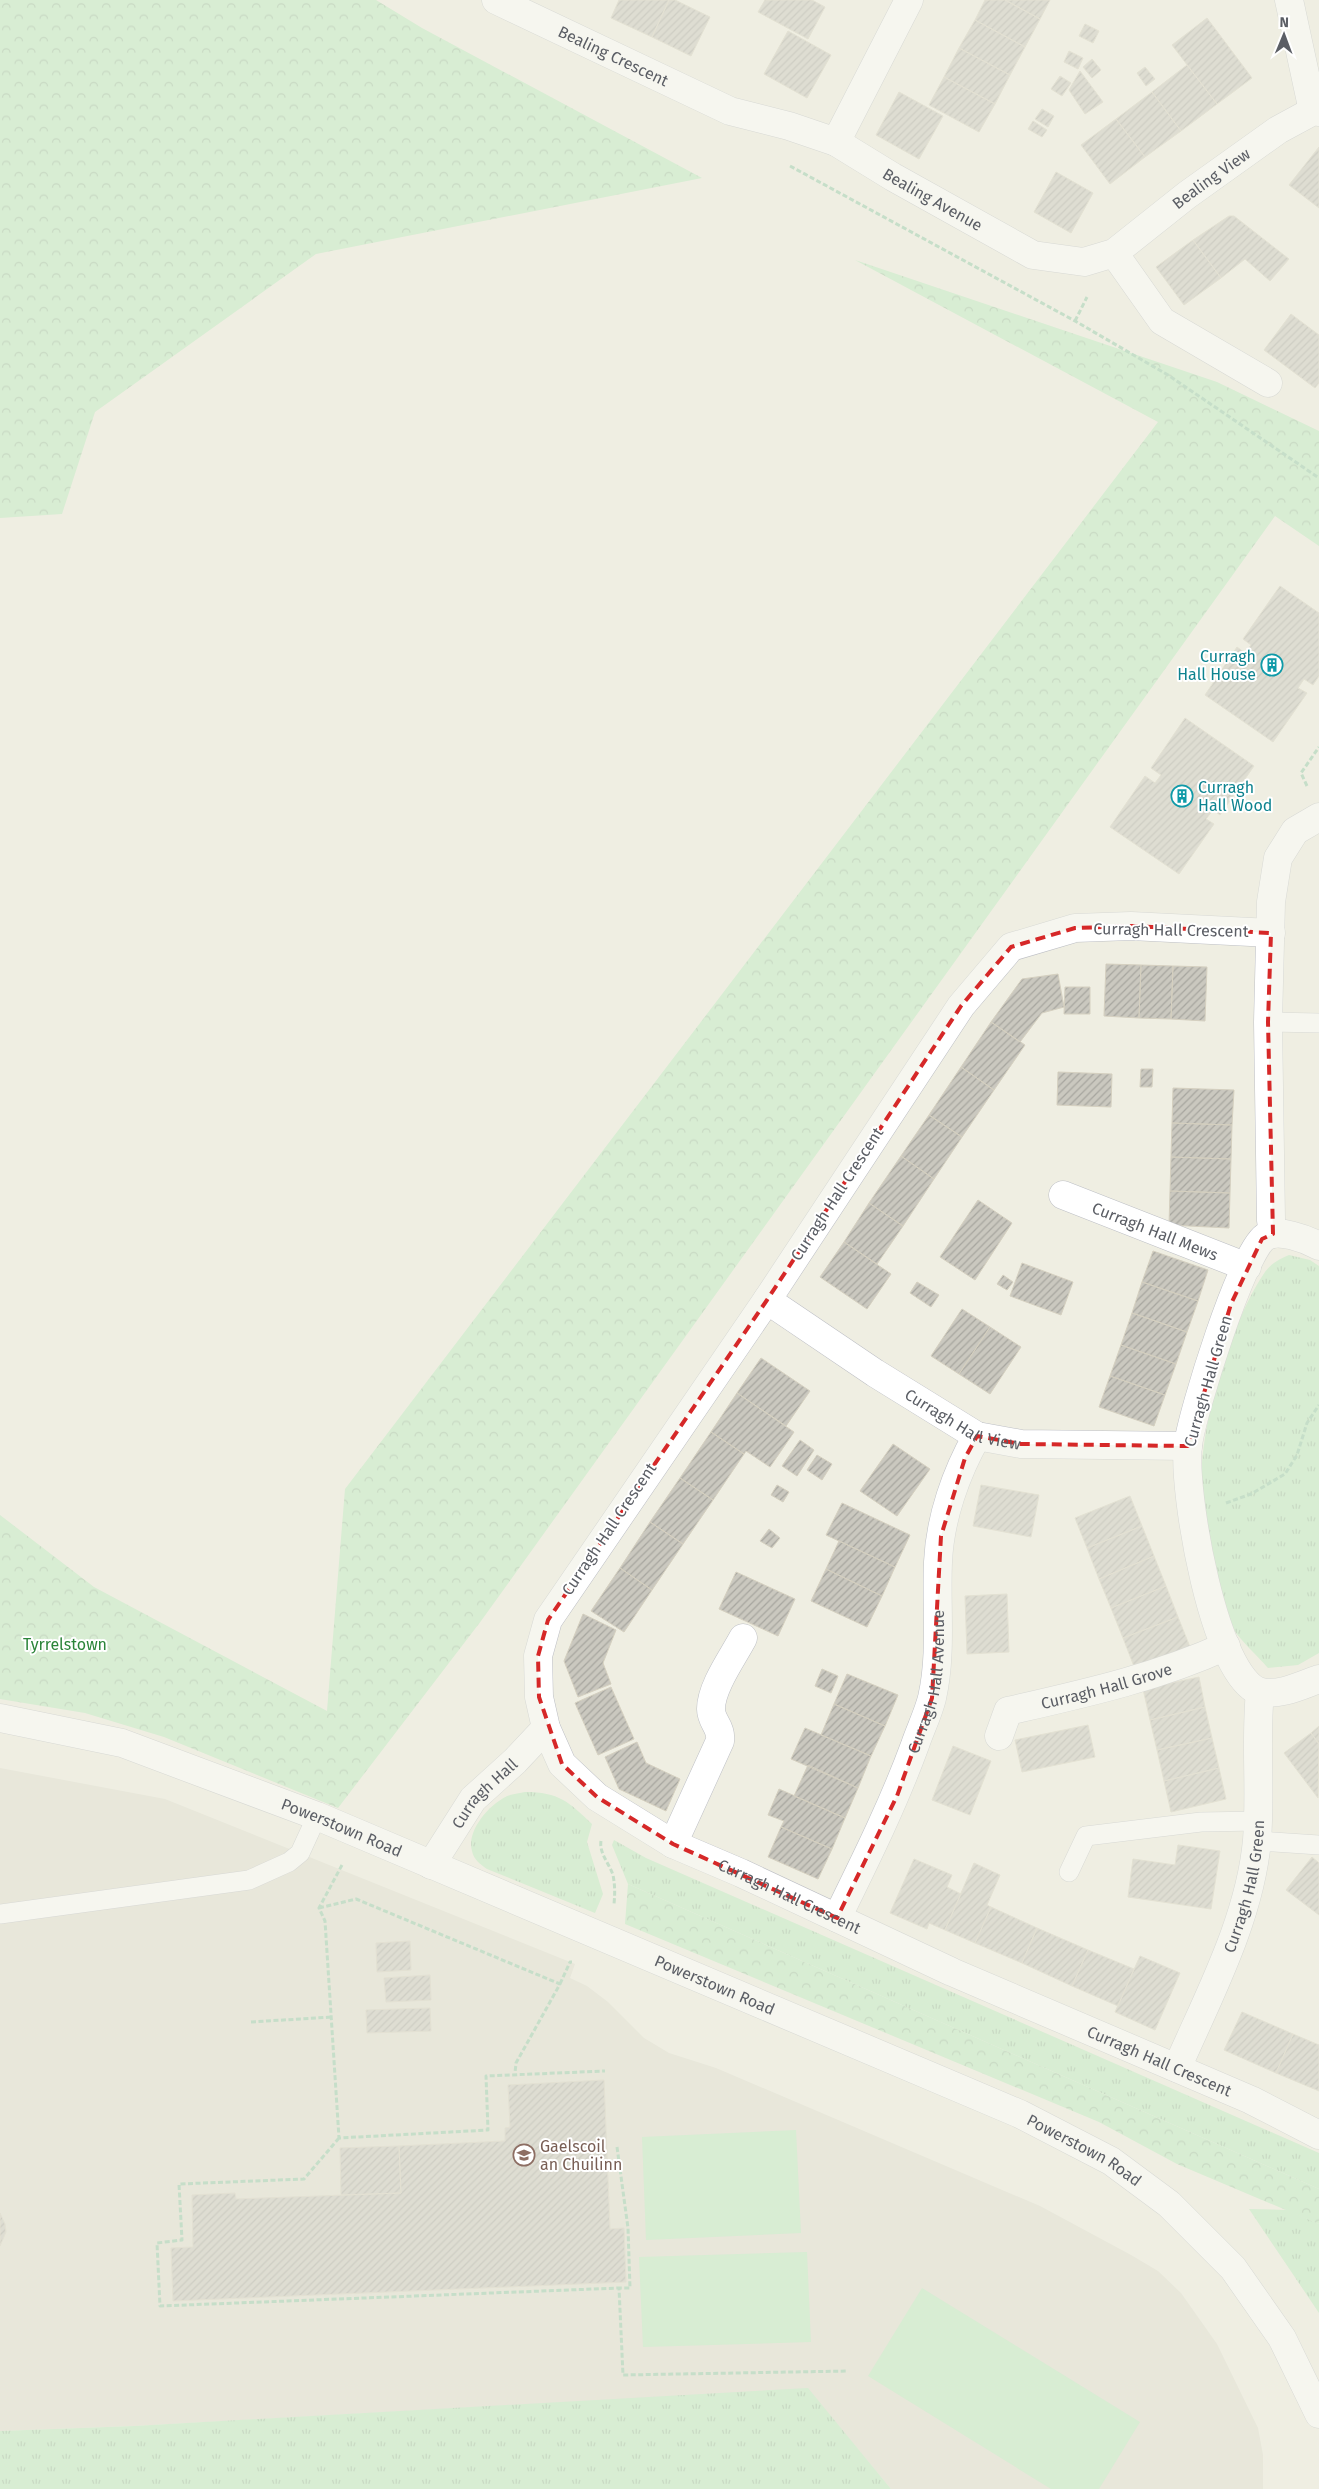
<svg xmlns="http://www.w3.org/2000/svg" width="1319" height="2489" viewBox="0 0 1319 2489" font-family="'Fira Sans',sans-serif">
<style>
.education{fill:#dfddd1}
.grass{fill:url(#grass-tufts)}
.forest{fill:url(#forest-crowns)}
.pitch{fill:#bceac1}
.building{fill:url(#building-hatch);stroke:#d5d0c0}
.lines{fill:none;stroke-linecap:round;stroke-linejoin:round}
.lane-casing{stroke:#bdbfc5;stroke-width:20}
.street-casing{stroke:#bdbfc5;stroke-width:29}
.path{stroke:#95cbaa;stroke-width:3;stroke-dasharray:5 2.5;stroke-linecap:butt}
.lane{stroke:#fff;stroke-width:19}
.street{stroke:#fff;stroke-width:28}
.marked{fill:none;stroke:#d62828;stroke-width:4;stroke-dasharray:10 6;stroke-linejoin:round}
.labels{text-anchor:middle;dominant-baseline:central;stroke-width:4;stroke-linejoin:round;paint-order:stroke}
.street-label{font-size:16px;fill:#5b5e65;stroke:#fff}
.culture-label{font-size:16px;fill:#0d838f;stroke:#fff;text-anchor:end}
.park-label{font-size:16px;fill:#2b8439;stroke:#fff}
.education-label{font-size:16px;fill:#785e54;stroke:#fff;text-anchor:start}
</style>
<defs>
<pattern id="grass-tufts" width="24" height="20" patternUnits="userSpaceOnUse" patternTransform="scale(1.25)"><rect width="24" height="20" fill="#bceac1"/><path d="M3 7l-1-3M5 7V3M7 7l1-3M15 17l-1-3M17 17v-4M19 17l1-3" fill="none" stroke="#9cc1a0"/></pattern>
<pattern id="forest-crowns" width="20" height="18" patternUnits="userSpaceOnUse" patternTransform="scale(1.25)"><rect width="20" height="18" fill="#bceac1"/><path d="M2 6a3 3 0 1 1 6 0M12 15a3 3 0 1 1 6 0" fill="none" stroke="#9cc1a0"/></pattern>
<pattern id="building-hatch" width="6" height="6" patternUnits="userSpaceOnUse" patternTransform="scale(1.25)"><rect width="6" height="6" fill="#cac8bf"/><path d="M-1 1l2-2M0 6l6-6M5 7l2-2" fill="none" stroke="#a7a69f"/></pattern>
</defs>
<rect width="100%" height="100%" fill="#efeee2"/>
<path class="education" d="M0,1768L165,1799L575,1964L570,1978L587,1986L608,2002L644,2038L669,2053L716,2068L1040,2206L1131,2255L1158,2271L1181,2293L1217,2344L1258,2428L1263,2455V2489H891L808,2389L134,2426L0,2431Z"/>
<path class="grass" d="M1289,1255L1310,1260L1319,1266V1653L1298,1665L1268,1668C1258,1656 1234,1635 1229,1621C1216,1584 1206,1531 1202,1492C1197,1432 1231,1321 1265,1272C1271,1263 1280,1259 1289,1255Z
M525,1792C559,1792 569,1802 592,1824L587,1842L603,1894L595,1913L487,1869C480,1864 474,1860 472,1851C466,1830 491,1802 510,1795C514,1794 520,1793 525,1792Z
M614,1840L646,1858L1319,2153V2189L628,1884L612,1845Z
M1249,2209L1288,2210L1319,2224V2313Z
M808,2388L891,2489H0V2431L134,2426Z"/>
<path class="forest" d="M0,0H376L422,28L702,178L316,254L95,412L62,514L0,518Z
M855,260L1217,382L1319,431V546L1275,516L481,1621L338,1808L164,1737L85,1713L0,1699V1515L94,1587L327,1711L345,1489L1158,422Z
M628,1884L1319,2189V2224L1177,2164L1099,2122L625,1924Z"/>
<path class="pitch" d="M796,2130L801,2233L646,2240L642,2137Z
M807,2252L811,2342L643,2347L639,2257Z
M922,2288L1140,2422L1099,2489H1051L868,2376Z"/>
<path class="building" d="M619,0H669L652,37L611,18Z
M669,0H675L710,17L691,56L652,37Z
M765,0H812L825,7L808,39L758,12Z
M985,0H1005L1040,19L1025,47L975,20Z
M1005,0H1050L1040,19Z
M1207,18L1252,78L1217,104L1172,45Z
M975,20L1025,47L1010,75L959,48Z
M1085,24L1099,31L1093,43L1079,36Z
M788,31L831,55L807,98L764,74Z
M959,48L1010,75L995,104L944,77Z
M1069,51L1083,58L1078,69L1064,62Z
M1092,59L1101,70L1092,78L1083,67Z
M1187,65L1217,104L1181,131L1152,92Z
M1145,67L1155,79L1146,86L1137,73Z
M1080,71L1103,102L1085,114L1069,90Z
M1060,76L1071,83L1062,96L1051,89Z
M944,77L995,104L979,132L929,105Z
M899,92L943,116L919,159L876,135Z
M1152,92L1181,131L1145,157L1116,119Z
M1042,109L1054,116L1048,127L1035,119Z
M1116,119L1145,157L1110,184L1081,145Z
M1033,121L1047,130L1042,137L1028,129Z
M1319,147V208L1289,185Z
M1056,172L1093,193L1071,233L1034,212Z
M1229,216H1234L1289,259L1270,281L1245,259L1221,278L1193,240Z
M1193,240L1221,278L1184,305L1156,267Z
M1291,314L1319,335V383L1315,388L1264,350Z
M1280,586L1319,613V676L1313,685L1304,679L1298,688L1307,693L1273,742L1205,695L1237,647L1245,653L1251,645L1243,639Z
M1185,718L1254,766L1220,815L1213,810L1206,819L1214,824L1179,874L1110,827L1145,776L1155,783L1161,775L1151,768Z
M1106,964L1141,965L1139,1018L1104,1016Z
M1141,965L1173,966L1171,1019L1139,1018Z
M1173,966L1207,967L1205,1021L1171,1019Z
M1058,974L1064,1007L1042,1013L1020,1042L991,1022L1022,979Z
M1065,987H1090V1014H1064Z
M991,1022L1025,1045L994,1090L961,1067Z
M961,1067L994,1090L962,1137L929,1115Z
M1141,1069H1153L1152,1087H1140Z
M1058,1072L1112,1074L1111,1107L1057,1105Z
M1173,1088L1234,1090L1232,1125L1172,1123Z
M929,1115L962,1137L934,1179L901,1156Z
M1172,1123L1232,1125L1231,1159L1171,1157Z
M901,1156L934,1179L903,1226L869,1203Z
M1171,1157L1231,1159L1230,1193L1170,1191Z
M1170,1191L1230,1193L1229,1228L1169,1225Z
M978,1200L1012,1223L975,1280L940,1257Z
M869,1203L903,1226L877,1264L844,1242Z
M844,1242L891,1274L867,1309L820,1277Z
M1153,1251L1208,1270L1198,1301L1142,1282Z
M1022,1263L1073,1282L1061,1315L1010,1296Z
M1003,1275L1013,1282L1007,1290L997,1284Z
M917,1282L939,1295L931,1307L910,1293Z
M1142,1282L1198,1301L1187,1332L1132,1313Z
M962,1309L990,1327L959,1374L931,1356Z
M1132,1313L1187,1332L1176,1364L1121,1345Z
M990,1327L1021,1347L990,1394L959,1374Z
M1121,1345L1176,1364L1165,1395L1110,1376Z
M761,1358L810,1391L786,1426L737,1393Z
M1110,1376L1165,1395L1154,1426L1099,1407Z
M737,1393L794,1432L770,1467L746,1451L744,1454L711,1432Z
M711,1432L744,1454L713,1500L680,1478Z
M800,1440L814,1450L797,1476L782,1466Z
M893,1444L930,1469L897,1516L860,1491Z
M817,1455L832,1464L822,1480L807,1470Z
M680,1478L713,1500L683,1544L650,1522Z
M777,1485L789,1492L783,1502L771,1495Z
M981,1485L1039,1495L1031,1537L973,1526Z
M1130,1496L1142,1526L1087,1548L1075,1518Z
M842,1503L910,1535L895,1567L826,1535Z
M650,1522L683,1544L652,1590L620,1568Z
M1142,1526L1154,1556L1099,1579L1087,1548Z
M769,1529L780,1538L772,1548L760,1541Z
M839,1541L895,1567L882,1596L826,1569Z
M1154,1556L1166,1586L1111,1608L1099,1579Z
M620,1568L652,1590L624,1632L591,1611Z
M826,1569L882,1596L867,1627L811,1601Z
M736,1572L795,1599L778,1636L719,1609Z
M1166,1586L1178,1617L1123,1638L1111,1608Z
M1007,1594L1009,1652L967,1654L965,1596Z
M583,1614L616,1630L603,1663L611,1684L578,1697L564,1661Z
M1178,1617L1190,1647L1135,1669L1123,1638Z
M822,1669L838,1676L831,1693L815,1686Z
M847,1674L898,1695L885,1726L834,1704Z
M1199,1677L1205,1707L1150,1720L1143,1689Z
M611,1687L634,1739L598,1755L575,1703Z
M834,1704L885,1726L871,1756L821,1735Z
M1205,1707L1212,1738L1157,1750L1150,1720Z
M1088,1725L1095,1757L1022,1772L1015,1740Z
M1319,1726V1744L1311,1733Z
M805,1728L871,1756L858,1788L791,1759Z
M1311,1733L1319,1744L1318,1798L1284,1753Z
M1212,1738L1219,1768L1164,1781L1157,1750Z
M637,1742L646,1763L680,1779L666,1811L619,1789L605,1757Z
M953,1746L991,1761L970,1815L932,1800Z
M808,1765L858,1788L845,1818L794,1796Z
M1219,1768L1226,1799L1171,1812L1164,1781Z
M779,1789L845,1818L832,1849L781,1827L784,1821L768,1815Z
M781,1827L832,1849L818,1879L768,1857Z
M1178,1845L1220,1851L1211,1909L1128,1897L1133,1859L1175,1865Z
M1312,1857L1319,1863V1915L1286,1890Z
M914,1859L952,1875L947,1887L961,1894L945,1930L929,1923L927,1929L890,1913Z
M974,1863L1000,1875L987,1905L991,1907L975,1943L945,1930Z
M991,1907L1037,1928L1022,1963L975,1943Z
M1037,1928L1088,1950L1072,1986L1022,1963Z
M410,1941L411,1970L377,1972L376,1943Z
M1088,1950L1134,1969L1118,2006L1072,1986Z
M1140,1956L1180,1973L1155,2030L1115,2012Z
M430,1975L431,2000L386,2002L384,1978Z
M430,2008L431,2031L367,2033L366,2010Z
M1242,2012L1293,2034L1276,2073L1224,2050Z
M1293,2034L1319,2045V2091L1276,2073Z
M604,2080L610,2229L624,2228L626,2282L173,2301L171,2248L193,2247L192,2195L235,2193L236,2199L401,2193L399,2146L505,2141V2128L510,2127L508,2085Z
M399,2146L401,2193L341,2195L340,2148Z
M0,2213L5,2224L6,2232L0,2246Z"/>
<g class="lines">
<g class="lane-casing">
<path id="lane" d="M1268,1022L1319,1023
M1257,1841L1319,1845
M1069,1872L1086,1836L1201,1822L1258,1821
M0,1914L249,1880L289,1862L300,1853L317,1816"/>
</g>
<g class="street-casing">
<g id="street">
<path id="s1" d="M496,0L730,111L789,126L836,142L893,177L1033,255L1084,262L1114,253L1187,195L1278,130L1313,111L1319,112"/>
<path d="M1289,0L1313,111"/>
<path d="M836,142L909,0"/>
<path d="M1114,253L1162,321L1268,383"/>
<path id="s2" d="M1271,933L1131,926L1075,928L1011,947L961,1006L767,1300L548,1620L538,1656L539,1697L546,1728L562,1764L597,1797L673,1844L741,1873L952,1972L1251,2100L1319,2135"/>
<path id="s3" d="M1063,1195L1247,1267"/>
<path d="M1273,1234L1271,1220L1268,1022L1271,902L1278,858L1295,831L1319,817"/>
<path d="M1319,1246C1306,1239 1278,1228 1265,1237C1242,1252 1192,1413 1188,1445C1182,1488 1214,1680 1261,1692C1280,1696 1302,1685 1319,1679"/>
<path id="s4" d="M767,1300L875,1373L977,1436L1021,1444L1188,1446"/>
<path id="s5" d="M0,1718L122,1743L317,1816L1020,2114L1111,2161L1169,2204L1233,2268L1282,2338L1319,2414"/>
<path id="s6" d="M999,1736L1008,1711C1082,1694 1156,1678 1226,1646"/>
<path d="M673,1844L720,1741C722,1727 711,1722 711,1709C711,1687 733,1657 743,1638"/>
<path id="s7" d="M431,1865L473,1799L515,1761L546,1728"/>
<path id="s8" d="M837,1918C865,1861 893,1805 915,1745C920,1730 928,1714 932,1698C942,1654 936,1607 938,1562C940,1518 956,1473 977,1436"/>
<path id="s9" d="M1177,2068C1208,1997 1250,1919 1257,1840C1261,1791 1255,1741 1260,1692"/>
</g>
</g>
<path class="path" d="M790,166L1075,321L1168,375L1319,478
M1075,321L1087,297
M1307,786L1301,773L1319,747
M1226,1503L1251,1494L1285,1474L1297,1455L1307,1423L1319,1405
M601,1841C599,1853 609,1863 613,1875C615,1885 615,1894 614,1904
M342,1865L319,1908L325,1921L339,2138L488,2130L486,2076L605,2071
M319,1908L356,1899L560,1984L516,2063L515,2073
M560,1984L570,1962H572
M251,2022L332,2017
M339,2138L304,2179L179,2184L182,2240L157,2243L160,2306L619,2288L623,2375L848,2371
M617,2147L628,2228L630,2288H619"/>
<use href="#lane" class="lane"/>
<use href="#street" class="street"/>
</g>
<path d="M0 0H1319V2489H0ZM1131,926L1271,933L1268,1022L1273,1234L1262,1239L1231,1304L1188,1446L1021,1444L977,1436L965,1458L941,1536L932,1698L897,1796L837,1918L673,1844L597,1797L562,1764L539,1697L538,1656L548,1620L767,1300L961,1006L1011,947L1075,928Z" fill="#efeee2" fill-opacity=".55" fill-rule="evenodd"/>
<path class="marked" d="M1131,926L1271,933L1268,1022L1273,1234L1262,1239L1231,1304L1188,1446L1021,1444L977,1436L965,1458L941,1536L932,1698L897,1796L837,1918L673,1844L597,1797L562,1764L539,1697L538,1656L548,1620L767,1300L961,1006L1011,947L1075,928Z"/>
<defs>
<g id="building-ring" transform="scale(1.125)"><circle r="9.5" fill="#fff" stroke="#0f9aa8" stroke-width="1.5"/><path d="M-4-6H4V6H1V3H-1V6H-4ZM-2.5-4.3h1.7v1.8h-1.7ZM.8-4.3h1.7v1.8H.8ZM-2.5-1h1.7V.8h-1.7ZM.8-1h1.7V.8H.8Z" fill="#0f9aa8"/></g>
<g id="school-ring" transform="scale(1.125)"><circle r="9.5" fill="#fff" stroke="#8d6e63" stroke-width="1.5"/><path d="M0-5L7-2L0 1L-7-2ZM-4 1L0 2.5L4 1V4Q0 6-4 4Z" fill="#8d6e63"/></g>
</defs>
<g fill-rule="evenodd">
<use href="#building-ring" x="1272" y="665"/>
<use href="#building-ring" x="1182" y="796"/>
<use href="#school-ring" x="524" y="2155"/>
</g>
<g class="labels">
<g class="street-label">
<text stroke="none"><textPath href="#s1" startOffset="130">Bealing Crescent</textPath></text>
<text stroke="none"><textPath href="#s1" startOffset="802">Bealing View</textPath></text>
<text stroke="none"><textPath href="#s1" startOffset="482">Bealing Avenue</textPath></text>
<text transform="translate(1171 930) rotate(1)">Curragh Hall Crescent</text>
<text transform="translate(837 1194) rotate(-57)">Curragh Hall Crescent</text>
<text stroke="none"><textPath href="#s3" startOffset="99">Curragh Hall Mews</textPath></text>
<text transform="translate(1208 1381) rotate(-74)">Curragh Hall Green</text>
<text stroke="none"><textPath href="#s4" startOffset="231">Curragh Hall View</textPath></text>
<text transform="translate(609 1529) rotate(-56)">Curragh Hall Crescent</text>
<text stroke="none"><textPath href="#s8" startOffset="255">Curragh Hall Avenue</textPath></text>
<text stroke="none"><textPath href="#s6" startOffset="128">Curragh Hall Grove</textPath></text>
<text stroke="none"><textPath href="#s7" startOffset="90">Curragh Hall</textPath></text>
<text stroke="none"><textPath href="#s5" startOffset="360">Powerstown Road</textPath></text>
<text stroke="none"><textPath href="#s9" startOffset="195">Curragh Hall Green</textPath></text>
<text stroke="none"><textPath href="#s2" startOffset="1495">Curragh Hall Crescent</textPath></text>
<text stroke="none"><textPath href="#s5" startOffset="765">Powerstown Road</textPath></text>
<text stroke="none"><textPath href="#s2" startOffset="1900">Curragh Hall Crescent</textPath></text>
<text stroke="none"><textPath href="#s5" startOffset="1170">Powerstown Road</textPath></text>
</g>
<g class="culture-label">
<text x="1256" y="656">Curragh<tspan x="1256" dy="18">Hall House</tspan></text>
<text x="1198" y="787" text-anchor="start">Curragh<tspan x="1198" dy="18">Hall Wood</tspan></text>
</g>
<g class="park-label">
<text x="65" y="1644">Tyrrelstown</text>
</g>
<g class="education-label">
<text x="540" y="2146">Gaelscoil<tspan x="540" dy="18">an Chuilinn</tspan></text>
</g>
</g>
<g transform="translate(1284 35) rotate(1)" stroke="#ffffff" stroke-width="4" paint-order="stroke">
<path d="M0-4L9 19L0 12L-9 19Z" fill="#5b5e65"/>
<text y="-8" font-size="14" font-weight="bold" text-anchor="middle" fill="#5b5e65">N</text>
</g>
</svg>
